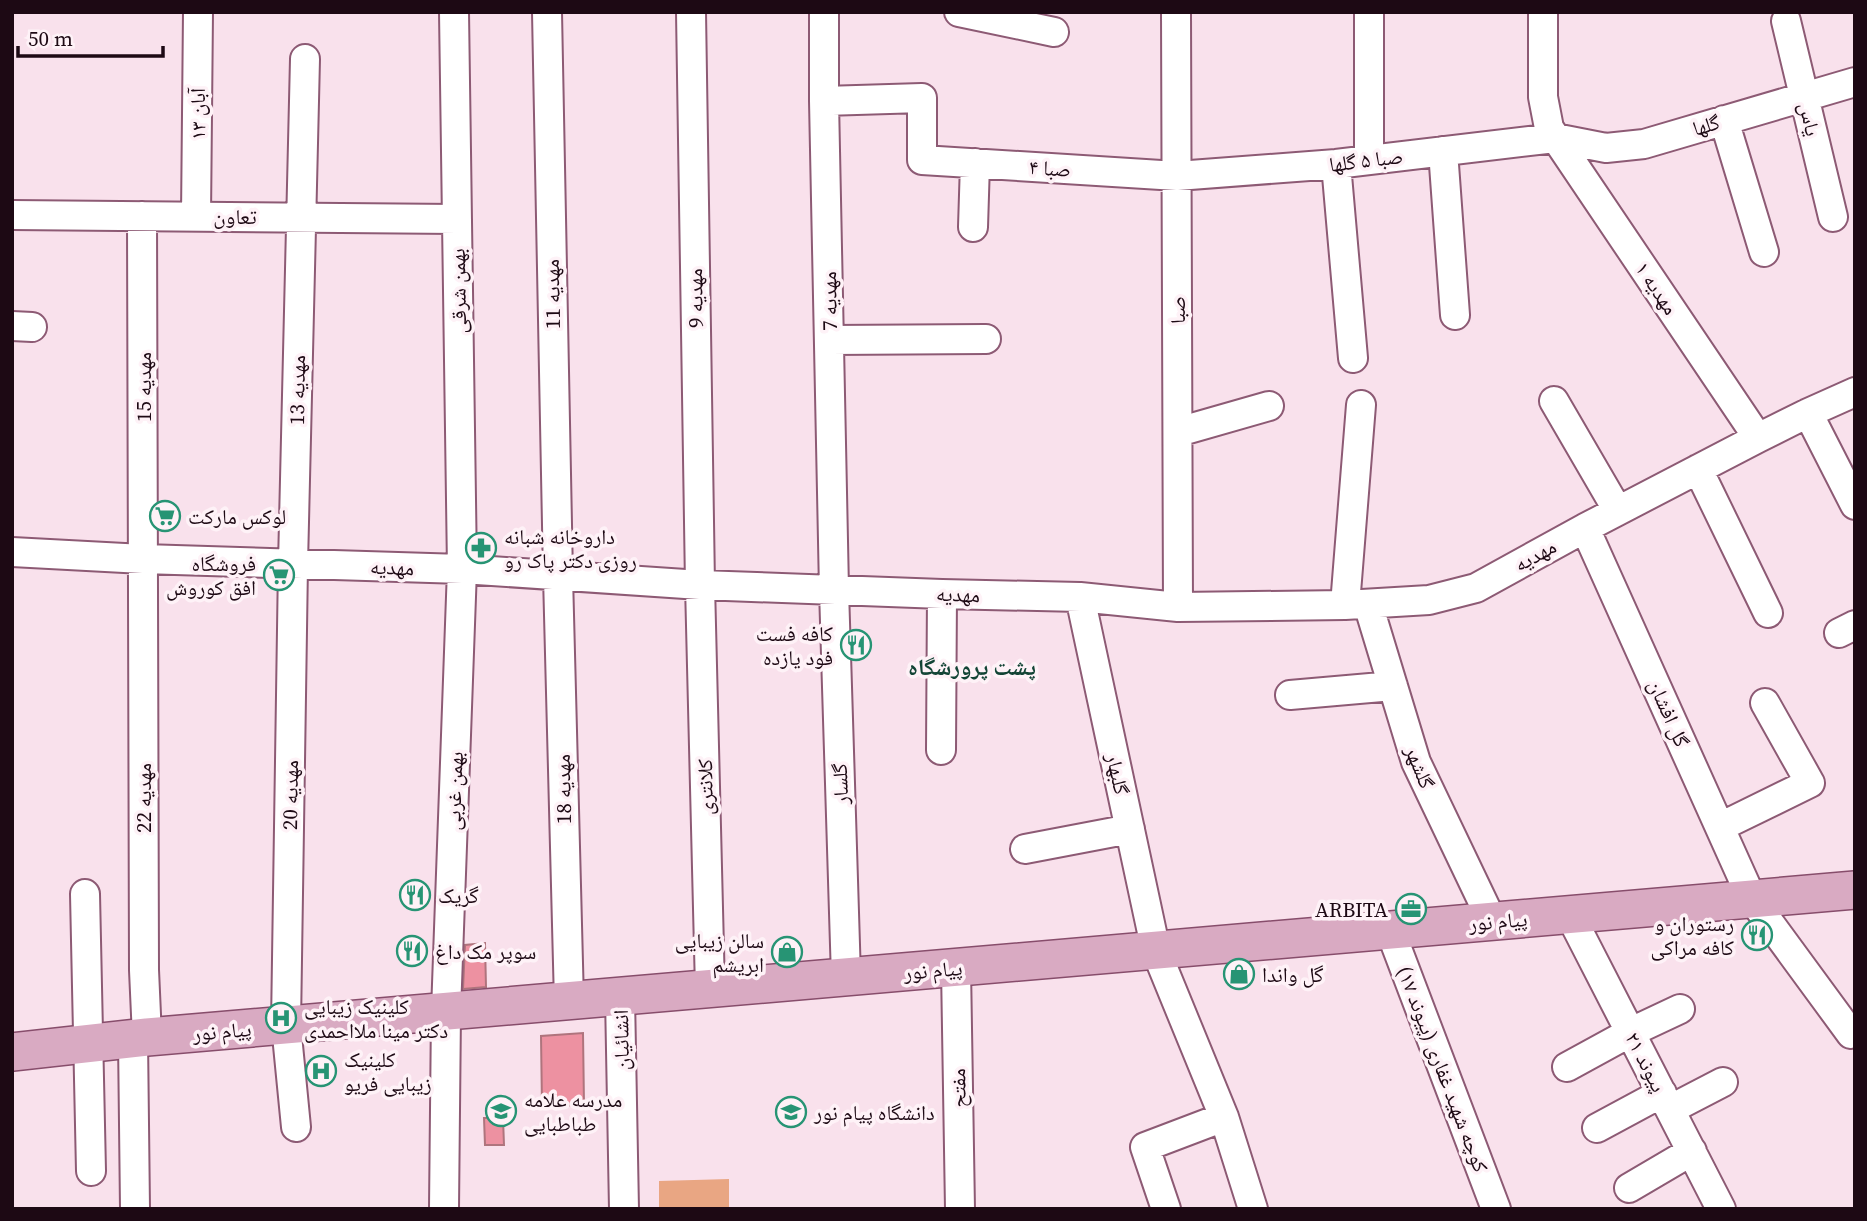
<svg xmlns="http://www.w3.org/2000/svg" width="1867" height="1221" viewBox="0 0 1867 1221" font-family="'Source Serif 4','Noto Naskh Arabic',serif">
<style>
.green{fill:#e9a683}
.building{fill:#ed91a1;stroke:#af747d;stroke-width:2}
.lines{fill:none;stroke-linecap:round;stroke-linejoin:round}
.minor-casing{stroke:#8d5a74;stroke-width:32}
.major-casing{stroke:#874d6b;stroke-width:40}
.minor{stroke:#fff;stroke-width:28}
.major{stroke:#d9aac2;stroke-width:37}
.labels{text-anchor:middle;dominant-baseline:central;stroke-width:7;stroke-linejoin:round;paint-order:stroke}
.street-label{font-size:21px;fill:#1d0914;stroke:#fef2f7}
.poi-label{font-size:21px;fill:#1d0914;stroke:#fef2f7;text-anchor:start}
.neighbourhood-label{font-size:23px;font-weight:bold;fill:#124435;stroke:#fef2f7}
</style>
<rect width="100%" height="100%" fill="#f9e1ec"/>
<path class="green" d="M729,1179V1209H659V1181Z"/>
<path class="building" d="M485,943L486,987L463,989L465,945Z
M583,1033L584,1105L542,1106L541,1036Z
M484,1118H503L504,1145H485Z"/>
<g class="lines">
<g class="minor-casing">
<path id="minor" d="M547,12L558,576L569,1002
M691,12L700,585L710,989
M824,12V101L834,590L846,977
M959,12L1054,32
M1176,12L1178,607
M1369,12V159
M1543,12V97L1549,128L1758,438
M1786,21L1833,217
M824,101L922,98V160L1177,176L1336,164L1555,138L1606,148L1644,144L1855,82
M1724,120L1764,252
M1443,151L1455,315
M1336,164L1353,358
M12,215L457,219
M142,216L144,970L147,1037
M196,216L198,12
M973,227L975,163
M12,326L32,327
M830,340L986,339
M1554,401L1618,511
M1808,413L1855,505
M1178,432L1269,406
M1698,469L1768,613
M1585,528L1752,899L1851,1034
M12,552L143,559L462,569L700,585L942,594L1080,597L1178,607L1345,605L1429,600L1476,588L1585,528L1758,438L1808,413L1855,392
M1080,597L1156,951L1224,1117L1253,1209
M1368,604L1416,762L1492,921
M1345,605L1361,405
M1839,633L1855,625
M1290,695L1393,686
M941,750L942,594
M1720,827L1810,783L1765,703
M1025,849L1130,829
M85,894L91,1171
M1570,915L1721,1209
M1390,930L1496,1209
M956,968L960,1209
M620,997L624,1209
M133,1039L135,1209
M1567,1067L1631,1032L1680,1009
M1671,1109L1723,1082
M296,1127L286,1025L293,564L305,59
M1597,1128L1662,1093
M1629,1188L1692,1151
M444,1209L446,1012L462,569L454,12
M1166,1209L1145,1147L1224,1117"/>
</g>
<g class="major-casing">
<path id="major" d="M12,1052L147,1037L1855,890"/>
</g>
<use href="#minor" class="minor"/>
<use href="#major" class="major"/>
</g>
<defs>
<g id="supermarket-ring" transform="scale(1.575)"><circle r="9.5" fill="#fef2f7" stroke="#279474" stroke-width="1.5"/><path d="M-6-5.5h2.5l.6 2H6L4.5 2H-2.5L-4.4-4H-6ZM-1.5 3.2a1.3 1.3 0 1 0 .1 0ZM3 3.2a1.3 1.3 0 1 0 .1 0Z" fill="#279474"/></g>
<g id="pharmacy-ring" transform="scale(1.575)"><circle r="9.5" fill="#fef2f7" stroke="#279474" stroke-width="1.5"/><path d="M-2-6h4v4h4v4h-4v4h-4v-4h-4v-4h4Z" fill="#279474"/></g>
<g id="restaurant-ring" transform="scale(1.575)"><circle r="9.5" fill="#fef2f7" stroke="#279474" stroke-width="1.5"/><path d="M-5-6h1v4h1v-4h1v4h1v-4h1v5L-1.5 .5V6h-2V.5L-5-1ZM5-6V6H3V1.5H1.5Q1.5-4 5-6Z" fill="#279474"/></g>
<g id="office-ring" transform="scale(1.575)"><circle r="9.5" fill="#fef2f7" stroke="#279474" stroke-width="1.5"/><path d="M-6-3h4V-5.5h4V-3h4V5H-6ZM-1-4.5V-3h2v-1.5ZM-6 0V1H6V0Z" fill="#279474"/></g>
<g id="shop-ring" transform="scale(1.575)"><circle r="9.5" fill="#fef2f7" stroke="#279474" stroke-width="1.5"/><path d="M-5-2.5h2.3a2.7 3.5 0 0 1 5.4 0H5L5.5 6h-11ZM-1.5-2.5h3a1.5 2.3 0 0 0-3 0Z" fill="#279474"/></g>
<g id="hospital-ring" transform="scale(1.575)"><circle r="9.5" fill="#fef2f7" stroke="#279474" stroke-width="1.5"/><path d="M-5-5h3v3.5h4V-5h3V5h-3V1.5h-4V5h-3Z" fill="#279474"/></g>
<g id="school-ring" transform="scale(1.575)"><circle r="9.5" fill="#fef2f7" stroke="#279474" stroke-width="1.5"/><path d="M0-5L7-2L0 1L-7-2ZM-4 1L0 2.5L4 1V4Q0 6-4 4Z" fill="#279474"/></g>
<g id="university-ring" transform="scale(1.575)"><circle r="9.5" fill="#fef2f7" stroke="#279474" stroke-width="1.5"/><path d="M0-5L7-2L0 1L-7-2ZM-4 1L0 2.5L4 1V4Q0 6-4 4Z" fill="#279474"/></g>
</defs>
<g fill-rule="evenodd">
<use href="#supermarket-ring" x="165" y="516"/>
<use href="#pharmacy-ring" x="481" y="548"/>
<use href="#supermarket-ring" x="279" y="575"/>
<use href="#restaurant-ring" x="856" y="645"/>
<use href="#restaurant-ring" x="415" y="895"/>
<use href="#office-ring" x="1411" y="909"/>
<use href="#restaurant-ring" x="1757" y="935"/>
<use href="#restaurant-ring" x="412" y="951"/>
<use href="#shop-ring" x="787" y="952"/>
<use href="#shop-ring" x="1239" y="974"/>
<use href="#hospital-ring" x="281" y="1018"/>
<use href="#hospital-ring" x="321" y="1071"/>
<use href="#school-ring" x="501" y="1111"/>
<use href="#university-ring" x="791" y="1112"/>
</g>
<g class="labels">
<g class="street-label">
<text transform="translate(197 114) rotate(-90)">۱۳ آبان</text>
<text transform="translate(1810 119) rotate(77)">یاس</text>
<text transform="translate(1706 125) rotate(-16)">گلها</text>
<text transform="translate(1366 160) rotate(-7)">صبا ۵ گلها</text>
<text transform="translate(1050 168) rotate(4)">صبا ۴</text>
<text x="235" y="216">تعاون</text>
<text transform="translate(1657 288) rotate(56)">مهدیه ۱</text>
<text transform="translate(458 291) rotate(-91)">بهمن شرقی</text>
<text transform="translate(552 294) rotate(-91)">مهدیه 11</text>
<text transform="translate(695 298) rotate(-91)">مهدیه 9</text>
<text transform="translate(829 301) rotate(-91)">مهدیه 7</text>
<text transform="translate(1177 310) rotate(-90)">صبا</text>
<text transform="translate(143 387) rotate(-90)">مهدیه 15</text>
<text transform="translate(297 390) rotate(-89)">مهدیه 13</text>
<text transform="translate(1535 555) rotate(-29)">مهدیه</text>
<text transform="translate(392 567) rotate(2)">مهدیه</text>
<text transform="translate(958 594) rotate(2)">مهدیه</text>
<text transform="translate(1669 713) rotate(66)">گل افشان</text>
<text transform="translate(1420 767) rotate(68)">گلشهر</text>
<text transform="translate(1118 774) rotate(78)">گلبهار</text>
<text transform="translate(840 784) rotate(-92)">گلسار</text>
<text transform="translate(705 787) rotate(-91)">کلانتری</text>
<text transform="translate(563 789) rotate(-91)">مهدیه 18</text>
<text transform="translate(454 791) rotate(-88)">بهمن غربی</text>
<text transform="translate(290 795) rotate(-89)">مهدیه 20</text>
<text transform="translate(143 798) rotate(-90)">مهدیه 22</text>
<text transform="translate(1498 921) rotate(-5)">پیام نور</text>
<text transform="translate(933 970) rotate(-5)">پیام نور</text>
<text transform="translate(222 1031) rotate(-5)">پیام نور</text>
<text transform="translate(621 1040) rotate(-91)">انشائیان</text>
<text transform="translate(1646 1062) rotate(63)">پیوند ۲۱</text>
<text transform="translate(1443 1069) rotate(69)">کوچه شهید غفاری (پیوند ۱۷)</text>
<text transform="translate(958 1088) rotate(-91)">مفتح</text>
</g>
<g class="poi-label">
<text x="188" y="516">لوکس مارکت</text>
<text x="504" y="536">داروخانه شبانه<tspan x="504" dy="24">روزی دکتر پاک رو</tspan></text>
<text x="256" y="563" text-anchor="end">فروشگاه<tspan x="256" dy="24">افق کوروش</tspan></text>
<text x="833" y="633" text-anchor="end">کافه فست<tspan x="833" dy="24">فود یازده</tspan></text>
<text x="438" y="895">گریک</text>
<text x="1388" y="909" text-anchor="end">ARBITA</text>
<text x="1734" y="923" text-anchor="end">رستوران و<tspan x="1734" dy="24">کافه مراکی</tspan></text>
<text x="764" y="940" text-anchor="end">سالن زیبایی<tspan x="764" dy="24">ابریشم</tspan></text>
<text x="435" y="951">سوپر مک داغ</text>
<text x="1262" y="974">گل واندا</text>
<text x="304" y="1006">کلینیک زیبایی<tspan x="304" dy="24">دکتر مینا ملااحمدی</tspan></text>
<text x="344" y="1059">کلینیک<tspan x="344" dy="24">زیبایی فریو</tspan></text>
<text x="524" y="1099">مدرسه علامه<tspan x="524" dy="24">طباطبایی</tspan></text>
<text x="814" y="1112">دانشگاه پیام نور</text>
</g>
<g class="neighbourhood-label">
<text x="972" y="667">پشت پرورشگاه</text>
</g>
</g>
<rect width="1867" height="1221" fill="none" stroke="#1d0914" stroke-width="28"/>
<path d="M18 46v10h145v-10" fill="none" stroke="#1d0914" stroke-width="3.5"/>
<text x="28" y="46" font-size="21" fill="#1d0914" stroke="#fef2f7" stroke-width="5" paint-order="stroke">50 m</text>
</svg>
